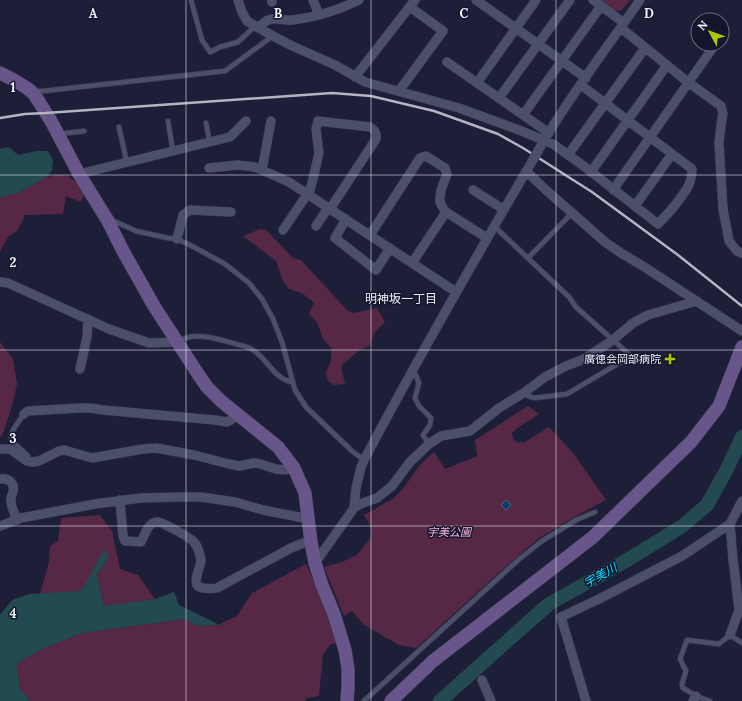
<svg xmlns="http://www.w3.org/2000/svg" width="742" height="701" viewBox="0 0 742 701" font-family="Lora,'Noto Sans JP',serif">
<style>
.green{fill:#562845}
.water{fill:#234951}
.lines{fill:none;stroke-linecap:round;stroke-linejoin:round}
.river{stroke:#234951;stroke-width:14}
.building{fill:#003e67;stroke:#50687e}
.lane-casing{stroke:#37374b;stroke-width:6}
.street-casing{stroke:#37374b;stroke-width:10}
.secondary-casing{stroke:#37374b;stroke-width:14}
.lane{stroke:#4b4f6a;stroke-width:4.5}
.street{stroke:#4b4f6a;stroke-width:9}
.secondary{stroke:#68568b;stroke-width:13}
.rail{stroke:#b3b5c3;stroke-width:2.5}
.street-bridge-casing{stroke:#37374b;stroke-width:10;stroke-linecap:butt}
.street-bridge{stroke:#4b4f6a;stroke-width:9}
.grid{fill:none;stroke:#f1f3fd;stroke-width:1;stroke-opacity:0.55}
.poi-dot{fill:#b0c501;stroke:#14162d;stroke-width:1.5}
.labels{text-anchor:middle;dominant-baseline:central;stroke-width:3;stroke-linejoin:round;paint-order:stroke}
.poi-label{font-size:11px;fill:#f1f3fd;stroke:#14162d;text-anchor:end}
.park-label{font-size:11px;font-style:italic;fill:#f9b9df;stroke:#14162d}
.neighbourhood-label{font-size:12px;fill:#f1f3fd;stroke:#14162d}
.water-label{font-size:12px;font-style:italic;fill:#00dcfd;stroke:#14162d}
.grid-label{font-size:13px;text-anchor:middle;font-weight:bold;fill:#f1f3fd;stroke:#14162d;stroke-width:3;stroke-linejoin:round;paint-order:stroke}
</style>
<rect width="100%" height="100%" fill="#1d1f38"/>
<path class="green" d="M598,0H630L622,10L614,11Z
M58,175C60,175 62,174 64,175C67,175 70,178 73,180C81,185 88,194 80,202L66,196L63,214L25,215L18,230L8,237L0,252V198L20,192L47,177Z
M260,229L266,230L293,258L301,260L348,311L354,313L377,308L385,322L375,332L369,346L357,352L342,365V371L345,384L334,385L328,381L326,372L331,361V348L323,339L317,322L309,314L314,303L302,293L289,289L283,281L276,261L243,236Z
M0,342L13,359L17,384L13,402L3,434L0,437Z
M528,406L539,414L516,429L512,433L513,439L518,443L525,442L549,427L573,453L606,500L576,516L539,538L504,568L416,648L399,645L383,636L363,624L352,611L344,616L324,567L342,562L357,555L371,537V527L364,515L394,498L405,486L419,466L434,452L445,469L477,456L475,440Z
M100,515L112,531L120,569L138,575L155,599L104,607L97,575L109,557L81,591L40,594L49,562L50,546L58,541L61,518Z
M306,564L317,588L338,643L331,644L323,654L319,696L306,698L305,701H31L20,689L17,664L42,649L83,633L185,619L196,626L218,625L237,616L252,593Z"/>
<path class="water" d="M9,147L18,155L36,151H48L53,160L52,171L47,177L20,192L0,198V149Z
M104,549L109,557L97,575L104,606L155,599L174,592L179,605L214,622L218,625L196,626L185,619L83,633L42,649L17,664L20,689L31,701H0V615L12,600L30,594L81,591Z"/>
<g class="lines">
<path class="river" d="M440,701L549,604L624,562L681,527L707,505L726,471L742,437"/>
</g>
<path class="building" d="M506,500L511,505L506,510L501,505Z"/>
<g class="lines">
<g class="lane-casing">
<path id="lane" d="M191,0L202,40L210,52L220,47L238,42L252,29L254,25
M34,92L225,71L270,38L271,35
M168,121L173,152
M206,123L210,143
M119,127L127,163
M59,134L84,131
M110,221H114L136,231L168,238L177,239L190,245L225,264L249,283L262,299L273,319L282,342L295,390L306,407L352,451L364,460
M494,226L569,297L576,307L631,356L567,394L534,398L528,396L525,392
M528,258L572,213
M179,341C195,331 219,339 236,344C241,346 248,346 253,350C268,359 274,380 293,382
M413,369L419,383L415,398L419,406L431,418L430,425L423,435L429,444
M24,414C21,419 10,431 11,437C11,442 24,452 28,456L29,461
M364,701L517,561L542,541L576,520L595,512
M710,701L696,696L683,688L682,684L686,671L680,659L687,640L719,644L730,635L742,643"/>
</g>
<g class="street-casing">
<path id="street" d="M238,0L242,12L247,21L254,25L264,31L290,45L335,65L365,82L459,108L519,130L553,144L585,167L658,224C667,215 679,201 686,190C690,184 692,176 692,169L581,85
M272,0V2
M313,0L319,15
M476,0L586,78
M593,0L624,23
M258,28C261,25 264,22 268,20C276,17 285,21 293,20C316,17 339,10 359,0
M621,28L689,83L721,106L723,114L721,125L719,143L723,209L729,241L737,251L742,253
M447,62L549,133
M355,77L415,0
M477,83L536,0
M399,91L443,31L410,7
M499,98L570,0
M523,115L601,6
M542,144C571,94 607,48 640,0
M568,155L645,48
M209,168L238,165L255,167L289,182L456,292
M262,170L271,121
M526,171L546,190L605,242L621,253L646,268L742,331
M591,172L667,65
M79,174L230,137L246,121
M473,190L503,209
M613,190L712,49
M635,206L672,154
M346,219L335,238L376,270L390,248
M316,226L328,208
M283,230L310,190L313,179L319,153L316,129L318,121L370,127C375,130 377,133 376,139L330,209
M370,235L420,158L426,156L445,168L447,174L441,190L440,196V202L443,208L446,212L487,238
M177,239L183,215L190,210L231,212
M412,263L446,212
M0,282L8,283L109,329L149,343L178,342
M80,369L87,337L88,319
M24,414L28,411L79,408H91L103,410L215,420L227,422L239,415
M0,449H10L27,461L33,462L39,461L59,451L64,450L92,458L143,449L156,448L194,455L229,464L239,466L254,463L260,464L276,469L286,470L294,468
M0,479C9,478 15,483 13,492C12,495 10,498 11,502C11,507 15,514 17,520
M120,500L123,536L125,541L141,542C144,537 147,526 152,524C153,523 156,522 158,522C164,523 189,537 193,541C196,544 198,548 199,552C200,555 201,558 201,561C200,567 194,580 197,585C199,589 213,589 217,588L291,548L306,542H311
M354,508L360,504L377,498L392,486L410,462L429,444L441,436L470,431L499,408L525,392L545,377L566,366L584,359L613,340L633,323L648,315L697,301
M0,526L21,518L95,504L141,498L178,497H201L235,502L263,510L309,519
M315,563L354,508L356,488L361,467L364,460C417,360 473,262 530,165
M730,635L739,610L734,567L733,560L730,524
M482,680L491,701
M586,701L561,617L599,599L682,556L730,524L742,501
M693,701L696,696"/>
</g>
<g class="secondary-casing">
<path id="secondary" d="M0,73L12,79L27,88L34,94L51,121L79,174L108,221L123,251L154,306L198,374L207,387L221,401L278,447L294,468L305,493L311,542L315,563L322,585L334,614L345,650L348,669V688L347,701
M391,701L433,661L593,537L691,442L719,406L742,347"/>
</g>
<use href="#lane" class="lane"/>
<use href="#street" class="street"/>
<use href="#secondary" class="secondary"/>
<path class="rail" d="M0,118L25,114L46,113L332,93L371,96L434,111L498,134L523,148L592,192L678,255L742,306"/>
<g class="street-bridge-casing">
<path id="street-bridge" d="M530,165L542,144"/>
</g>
<use href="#street-bridge" class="street-bridge"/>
</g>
<path class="grid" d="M186,0V701M371,0V701M556,0V701M0,175H742M0,350H742M0,526H742"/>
<path class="poi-dot" d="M668 353h4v4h4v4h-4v4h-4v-4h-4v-4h4z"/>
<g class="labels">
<g class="poi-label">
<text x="661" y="359">廣徳会岡部病院</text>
</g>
<g class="park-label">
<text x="449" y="532">宇美公園</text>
</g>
<g class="neighbourhood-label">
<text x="401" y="298">明神坂一丁目</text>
</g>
<g class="water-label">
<text transform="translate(600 575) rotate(-30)">宇美川</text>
</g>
</g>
<g class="grid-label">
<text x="93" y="18">A</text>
<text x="278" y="18">B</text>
<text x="464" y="18">C</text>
<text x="649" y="18">D</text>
<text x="13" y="92">1</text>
<text x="13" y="267">2</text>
<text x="13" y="443">3</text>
<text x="13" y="618">4</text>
</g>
<g transform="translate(710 32) rotate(311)"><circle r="19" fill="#14162d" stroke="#6c6e80"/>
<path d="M0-3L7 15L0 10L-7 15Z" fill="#b0c501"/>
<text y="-6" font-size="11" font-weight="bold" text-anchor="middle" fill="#f1f3fd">N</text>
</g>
</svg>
